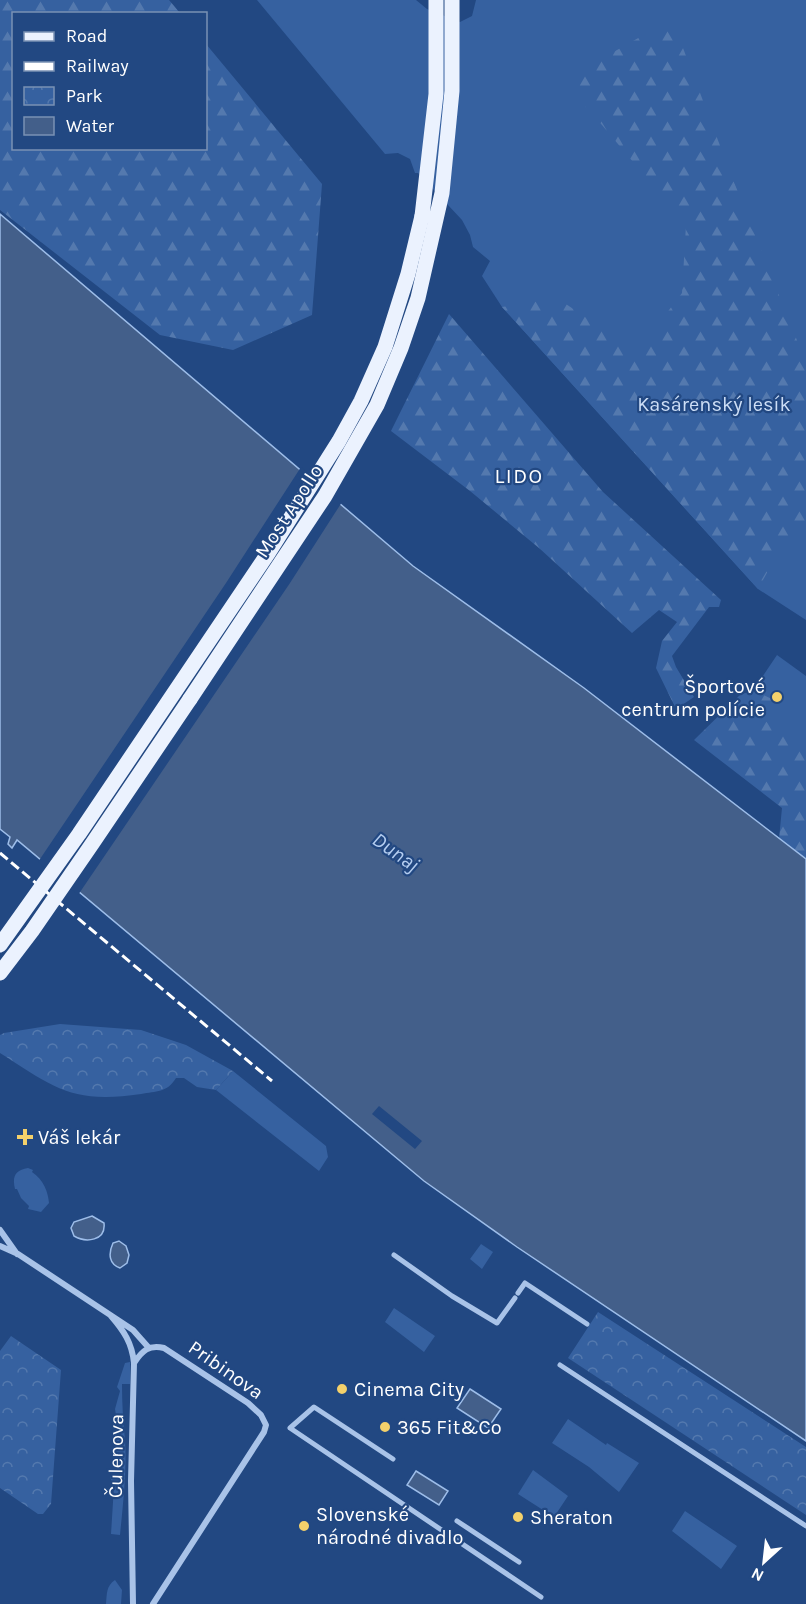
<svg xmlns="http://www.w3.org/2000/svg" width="806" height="1604" viewBox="0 0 806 1604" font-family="Karla,sans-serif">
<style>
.green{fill:#3661a0}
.forest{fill:url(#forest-firs)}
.park{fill:url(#park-crowns)}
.water{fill:#435f8a;stroke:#9dbde9;stroke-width:1.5}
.pier{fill:#224882}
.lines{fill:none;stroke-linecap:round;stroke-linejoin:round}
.pedestrian{stroke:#a9c3e8;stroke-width:5}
.minor{stroke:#a9c3e8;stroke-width:6}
.primary{stroke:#ebf2fe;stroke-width:15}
.rail{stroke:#fff;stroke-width:3;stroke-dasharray:10 4.5;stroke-linecap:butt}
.primary-bridge{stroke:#ebf2fe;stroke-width:15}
.poi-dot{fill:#f4d16b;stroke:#224882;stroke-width:2}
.labels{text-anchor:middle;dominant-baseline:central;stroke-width:4.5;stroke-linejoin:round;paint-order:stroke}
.park-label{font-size:20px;fill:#cddef6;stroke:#224882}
.street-label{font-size:20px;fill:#fff;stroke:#224882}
.poi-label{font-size:20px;fill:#fff;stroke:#224882;text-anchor:start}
.neighbourhood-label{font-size:21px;letter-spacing:1.5px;fill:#fff;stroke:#224882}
.water-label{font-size:21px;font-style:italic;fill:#b4cdf0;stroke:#224882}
</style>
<defs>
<pattern id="forest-firs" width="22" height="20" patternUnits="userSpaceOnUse" patternTransform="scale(1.5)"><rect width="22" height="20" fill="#3661a0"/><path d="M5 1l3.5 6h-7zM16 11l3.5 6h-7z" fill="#5479ae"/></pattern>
<pattern id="park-crowns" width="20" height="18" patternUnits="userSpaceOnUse" patternTransform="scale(1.5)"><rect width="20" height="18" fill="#3661a0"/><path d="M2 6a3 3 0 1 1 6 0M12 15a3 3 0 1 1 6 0" fill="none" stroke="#5479ae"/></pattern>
</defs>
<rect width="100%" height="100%" fill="#224882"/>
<path class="green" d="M257,0H416L427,9L460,22L472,16L476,0H806V620L758,589L502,307L482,276L490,261L473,247L470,235L462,220L418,173H415L410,159L398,153L385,154Z
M777,655L806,676V768L734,719Z
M233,1071L326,1146L328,1157L319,1171L216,1090Z
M28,1168L33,1170L32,1172C44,1180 48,1192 49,1203L41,1212L28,1209L29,1206L21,1198L17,1189H15C12,1177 15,1170 28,1168Z
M481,1244L493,1252L482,1269L470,1259Z
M394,1308L435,1336L424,1352L385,1322Z
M130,1362V1384H122C122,1403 123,1421 125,1440C127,1471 123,1504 120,1535L111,1534L114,1486L110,1477L115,1467L114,1445L118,1429L115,1409L120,1391L117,1387L125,1363Z
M568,1419L606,1445L607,1443L639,1463L619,1492L589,1467L552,1443Z
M533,1470L568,1496L554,1517L518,1494Z
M685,1511L737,1546L721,1569L672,1531Z
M115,1580L122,1590L121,1604H106C107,1594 106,1586 115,1580Z"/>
<path class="forest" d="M0,0H169L180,13L14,14V148H206V44L322,184L312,315L233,350L160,335L0,210Z
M672,19L730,172L806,363V528L778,553L758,589L502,307L557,298L637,352L682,293L686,225L602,125L562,81Z
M449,314L603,492L721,600L719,607H709L672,656L676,667L694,697L676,709L656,668L662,641L677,622L659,610L632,633L539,548L470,491L391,431Z
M755,691L778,702L764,720L793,742L806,758V859L779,839L782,808L694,740L741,694Z"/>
<path class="park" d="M60,1024L141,1030L186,1045L233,1071L216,1090L197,1087L184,1078H176C167,1093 156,1091 141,1094C72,1104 55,1088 0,1053V1035L4,1033Z
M598,1312L806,1447V1515L568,1358Z
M11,1336L61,1370L51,1504L43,1514H38L0,1488V1351Z"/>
<path class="water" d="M0,214L413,566L584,688L806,859V1441L517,1247L424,1181L17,840L12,848L8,844L10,837L0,829Z
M92,1216L104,1223C106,1241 86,1243 74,1236L71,1228L74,1222Z
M119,1241L126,1246L129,1255L127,1263L120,1268C109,1264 108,1254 113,1243Z
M470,1389L501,1409L488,1428L457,1408Z
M416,1471L448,1491L439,1505L407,1485Z"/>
<path class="pier" d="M301,467L342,502L290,583L78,895L38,862L226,583Z
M379,1106L422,1141L415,1149L372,1114Z"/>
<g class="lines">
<path class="pedestrian" d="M394,1255L452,1296L497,1323L515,1298
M518,1293L525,1283L587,1324
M560,1365L806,1526
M393,1459L314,1407L290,1428L541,1597
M457,1521L519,1562"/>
<path class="minor" d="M0,1230L17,1254
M0,1246L18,1254L133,1330L149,1348
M111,1316C124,1331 132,1343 134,1363L131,1481L133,1604
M134,1363C142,1351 149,1344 164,1348L248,1403L261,1415L266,1425L264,1432L153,1604"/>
<path class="primary" d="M422,216L436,94V0
M190,699L325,496L377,405L401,348L418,298L442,193L452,91V0"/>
<path class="rail" d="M0,853L272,1081"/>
<path class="primary-bridge" d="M0,945L79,834L269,552L339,441L361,401L385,347L408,274L422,216
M0,973L32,931L92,844L190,699"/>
</g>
<g class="poi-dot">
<circle cx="777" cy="697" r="6"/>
<path d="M22 1128h6v6h6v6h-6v6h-6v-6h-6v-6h6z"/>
<circle cx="342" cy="1389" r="6"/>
<circle cx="385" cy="1427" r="6"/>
<circle cx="518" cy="1517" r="6"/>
<circle cx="304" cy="1526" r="6"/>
</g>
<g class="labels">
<g class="park-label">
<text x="714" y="404">Kasárenský lesík</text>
</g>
<g class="street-label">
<text transform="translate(289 511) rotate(-57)">Most Apollo</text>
<text transform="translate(226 1370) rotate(35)">Pribinova</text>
<text transform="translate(116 1456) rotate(-89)">Čulenova</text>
</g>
<g class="poi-label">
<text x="765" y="686" text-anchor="end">Športové<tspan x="765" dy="23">centrum polície</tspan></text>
<text x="38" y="1137">Váš lekár</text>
<text x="354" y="1389">Cinema City</text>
<text x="397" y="1427">365 Fit&amp;Co</text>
<text x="316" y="1514">Slovenské<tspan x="316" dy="23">národné divadlo</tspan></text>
<text x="530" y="1517">Sheraton</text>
</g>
<g class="neighbourhood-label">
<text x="519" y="476">LIDO</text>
</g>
<g class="water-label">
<text transform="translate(396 852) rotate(35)">Dunaj</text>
</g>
</g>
<rect x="12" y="12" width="195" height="138" fill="#224882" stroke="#7a91b4" stroke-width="1.5"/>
<rect x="24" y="32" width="30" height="9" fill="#ebf2fe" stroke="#7a91b4" stroke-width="1.5"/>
<text x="66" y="42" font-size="18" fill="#ffffff">Road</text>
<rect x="24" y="62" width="30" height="9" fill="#ffffff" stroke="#7a91b4" stroke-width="1.5"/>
<text x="66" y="72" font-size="18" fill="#ffffff">Railway</text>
<rect x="24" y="87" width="30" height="18" fill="url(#park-crowns)" stroke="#7a91b4" stroke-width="1.5"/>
<text x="66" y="102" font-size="18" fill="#ffffff">Park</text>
<rect x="24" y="117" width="30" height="18" fill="#435f8a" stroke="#7a91b4" stroke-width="1.5"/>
<text x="66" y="132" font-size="18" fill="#ffffff">Water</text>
<g transform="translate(764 1562) rotate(207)" stroke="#224882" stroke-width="4.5" paint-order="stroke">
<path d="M0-4.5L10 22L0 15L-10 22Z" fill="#ffffff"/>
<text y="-9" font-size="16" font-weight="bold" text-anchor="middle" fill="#ffffff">N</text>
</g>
</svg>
